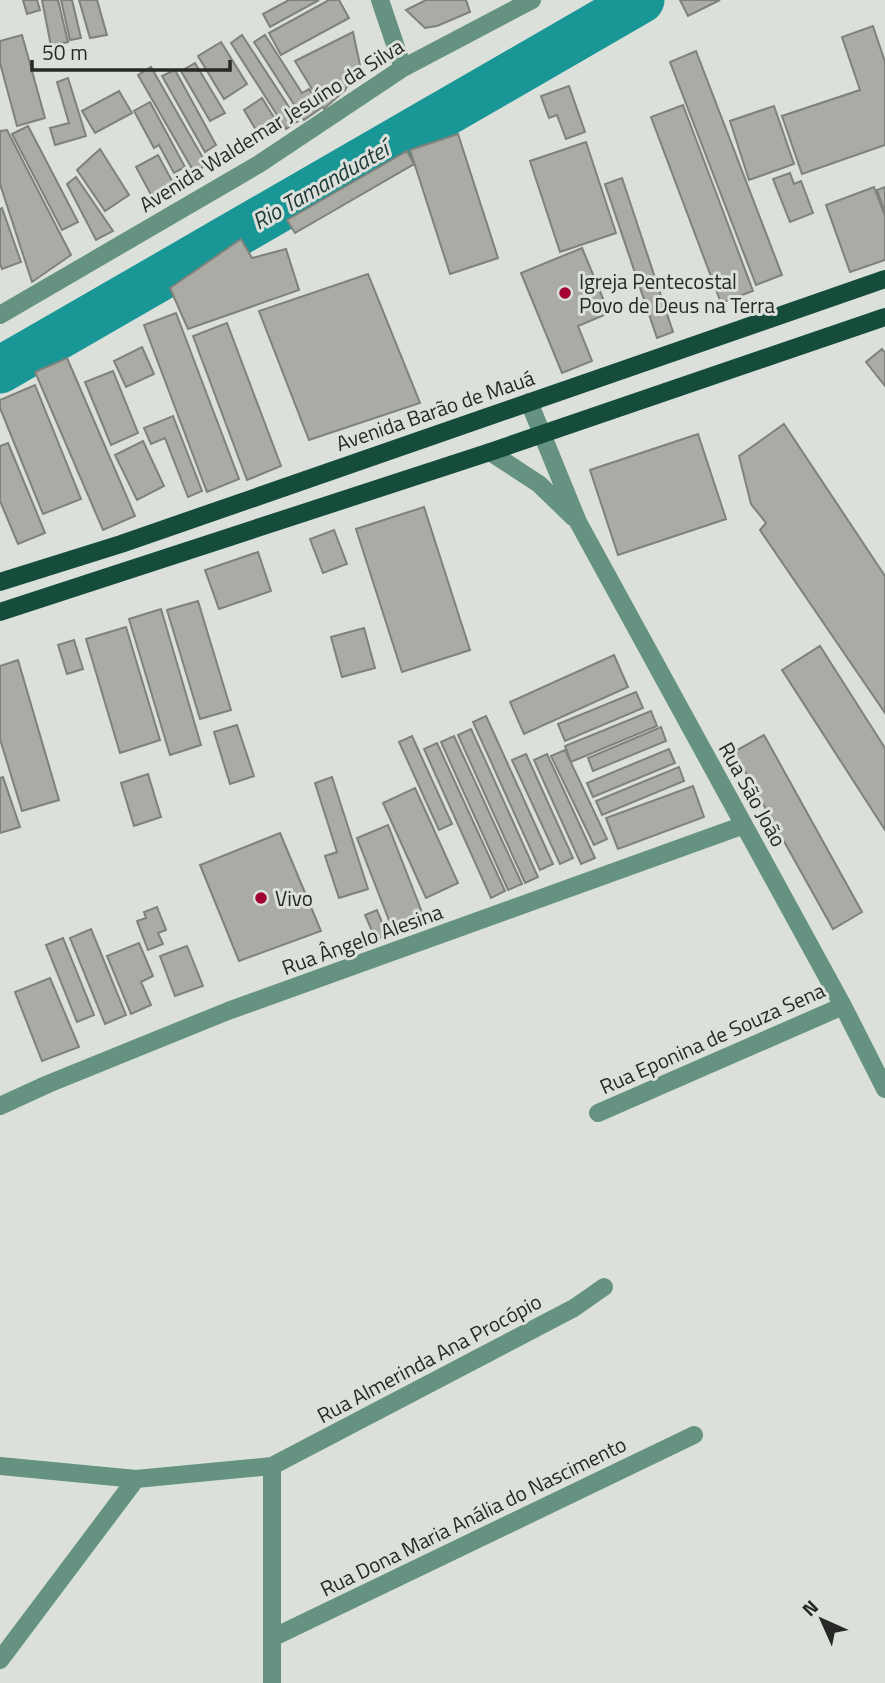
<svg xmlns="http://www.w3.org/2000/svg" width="885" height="1683" viewBox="0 0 885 1683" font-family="'Titillium Web',sans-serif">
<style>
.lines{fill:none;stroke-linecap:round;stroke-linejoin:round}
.river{stroke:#199796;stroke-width:47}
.building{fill:#a9aba4;stroke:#7f817b;stroke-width:2}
.minor{stroke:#659281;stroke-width:18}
.major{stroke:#154c3b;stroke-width:18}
.poi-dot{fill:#a20231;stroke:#dbe0db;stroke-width:2.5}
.labels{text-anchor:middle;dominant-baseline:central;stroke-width:6;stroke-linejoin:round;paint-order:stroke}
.street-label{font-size:21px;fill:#272927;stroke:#dbe0db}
.poi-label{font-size:21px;fill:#272927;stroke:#dbe0db;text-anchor:start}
.water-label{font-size:23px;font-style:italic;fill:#223b3a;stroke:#dbe0db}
</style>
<rect width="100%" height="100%" fill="#dbe0db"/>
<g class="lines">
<path class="river" d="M0,370L641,0"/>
</g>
<path class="building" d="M23,0H37L40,10L27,14Z
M42,0H58L68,42L51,46Z
M61,0H72L81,38L70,40Z
M79,0H97L107,35L90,38Z
M289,0H319L270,27L263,14Z
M329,0H339L349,18L281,55L269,33Z
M426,0H466L470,12L437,26L425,28L406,10Z
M680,0H720L688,16Z
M873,26L885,62V145L802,174L782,116L860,90L842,37Z
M353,32L360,65L345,90L324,109L295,61Z
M22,35L45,118L17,126L0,63V41Z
M242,35L298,121L286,129L231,43Z
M265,35L302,93L309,89L321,108L304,120L254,42Z
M221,42L247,84L224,99L198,56Z
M696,51L782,275L756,285L670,62Z
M195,63L225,113L210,121L181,71Z
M151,67L207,165L194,172L138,75Z
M175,70L216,145L205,152L162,76Z
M68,78L86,136L55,145L50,128L69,123L57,82Z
M569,86L585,132L566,139L557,115L549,118L541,96Z
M119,91L132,113L95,133L82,111Z
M262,98L278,124L259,135L244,110Z
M150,102L185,167L174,173L159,145L154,148L134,111Z
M683,105L753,291L721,303L651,117Z
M774,106L794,164L749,180L730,121Z
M28,126L78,222L62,230L12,134Z
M7,130L71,255L32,282L0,184V131Z
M458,134L498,258L450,274L410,150Z
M586,142L616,233L560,252L530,161Z
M100,149L129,195L105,211L77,170Z
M407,151L414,164L295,233L287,220Z
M158,155L178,192L156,204L136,167Z
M790,173L794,184L801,181L813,213L790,222L773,179Z
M76,177L113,231L96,240L67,184Z
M622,178L673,332L657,338L605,184Z
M874,187L885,216V260L850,272L826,205Z
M885,187V213L877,190Z
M2,208L21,262L2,269L0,264V209Z
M241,239L252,258L286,249L299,290L188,329L170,288Z
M582,248L609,313L578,326L592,361L562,373L521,273Z
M368,274L420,403L309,440L259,311Z
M176,313L239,479L207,492L144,325Z
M227,323L281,466L247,480L193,336Z
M142,347L154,374L126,387L114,361Z
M882,349L885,353V386L866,362Z
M67,358L135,516L103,530L35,372Z
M113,371L138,433L111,445L85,382Z
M35,385L81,499L43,514L0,408V400Z
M173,416L202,491L188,497L165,438L151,444L144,428Z
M784,424L885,576V713L760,530L766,523L751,504L739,456Z
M698,434L726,519L618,555L590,470Z
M143,441L164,486L137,500L115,455Z
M8,443L45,533L18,544L0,501V446Z
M424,507L470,650L402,672L356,529Z
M334,530L347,564L323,573L310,539Z
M258,552L271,591L219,609L205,570Z
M198,601L231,710L200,719L167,610Z
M161,609L201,745L170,755L129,619Z
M126,627L160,740L120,753L86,639Z
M364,628L375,668L342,677L331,637Z
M74,640L83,669L67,674L58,645Z
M820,646L885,748V830L782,670Z
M614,655L628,687L524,734L510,702Z
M18,660L59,800L22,811L0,739V666Z
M636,692L643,708L565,741L558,724Z
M651,711L657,726L571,762L565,746Z
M486,716L553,864L540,870L473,722Z
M237,725L254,776L230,784L214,732Z
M661,727L666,741L593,771L588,758Z
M471,729L538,877L525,883L458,735Z
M764,735L862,912L833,929L734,752Z
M412,736L452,824L439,830L399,742Z
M454,736L522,884L508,890L441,742Z
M437,743L505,891L491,898L424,749Z
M669,749L675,763L593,797L587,783Z
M565,750L607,839L594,845L551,756Z
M526,754L573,858L560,864L512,760Z
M547,754L595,858L581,864L534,760Z
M679,767L684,781L602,815L596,801Z
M148,774L161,817L134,826L121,783Z
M3,777L20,827L0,833V778Z
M332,777L368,889L339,898L325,856L337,852L315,783Z
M693,786L704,817L618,849L606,818Z
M415,788L458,883L426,898L383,803Z
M388,825L425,920L394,933L357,838Z
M280,833L321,931L239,961L200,865Z
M157,907L166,930L158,933L163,944L148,950L137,921L146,918L144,912Z
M377,910L387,935L376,940L365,915Z
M91,929L126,1015L105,1024L70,938Z
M63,938L94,1015L77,1022L46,945Z
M139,943L153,976L141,982L151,1005L131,1014L107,956Z
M187,946L203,986L175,996L160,956Z
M50,978L79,1047L42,1061L15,992Z"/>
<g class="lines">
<path class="minor" d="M380,0L403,68
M0,315L259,164L403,68L532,0
M529,402L578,522L843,1006L885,1089
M490,452L539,484L573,517
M0,1106L48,1084L228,1011L744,825
M598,1113L843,1006
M0,1466L136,1479L272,1466L574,1308L604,1287
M272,1638L694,1435
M0,1660L136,1479
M272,1683V1466"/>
<path class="major" d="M0,582L121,544L885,279
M0,612L490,452L885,317"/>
</g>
<g class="poi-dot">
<circle cx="565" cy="293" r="7"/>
<circle cx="261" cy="898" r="7"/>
</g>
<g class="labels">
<g class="street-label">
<text transform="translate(271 125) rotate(-32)">Avenida Waldemar Jesuíno da Silva</text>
<text transform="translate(435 410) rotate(-19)">Avenida Barão de Mauá</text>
<text transform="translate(753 794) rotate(61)">Rua São João</text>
<text transform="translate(362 939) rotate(-20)">Rua Ângelo Alesina</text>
<text transform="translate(712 1038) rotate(-24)">Rua Eponina de Souza Sena</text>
<text transform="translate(429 1358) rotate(-28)">Rua Almerinda Ana Procópio</text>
<text transform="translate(473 1516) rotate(-26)">Rua Dona Maria Anália do Nascimento</text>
</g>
<g class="poi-label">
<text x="579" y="281">Igreja Pentecostal<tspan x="579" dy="24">Povo de Deus na Terra</tspan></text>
<text x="275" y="898">Vivo</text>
</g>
<g class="water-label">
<text transform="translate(320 185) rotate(-30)">Rio Tamanduateí</text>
</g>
</g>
<g transform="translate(822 1620) rotate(315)" stroke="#dbe0db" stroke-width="5" paint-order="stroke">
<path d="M0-5L12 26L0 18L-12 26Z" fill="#272927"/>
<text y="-10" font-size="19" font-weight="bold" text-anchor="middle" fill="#272927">N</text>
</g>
<path d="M32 60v10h198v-10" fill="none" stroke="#272927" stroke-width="3.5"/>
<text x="42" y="60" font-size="21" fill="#272927" stroke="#dbe0db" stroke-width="5" paint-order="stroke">50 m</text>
</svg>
